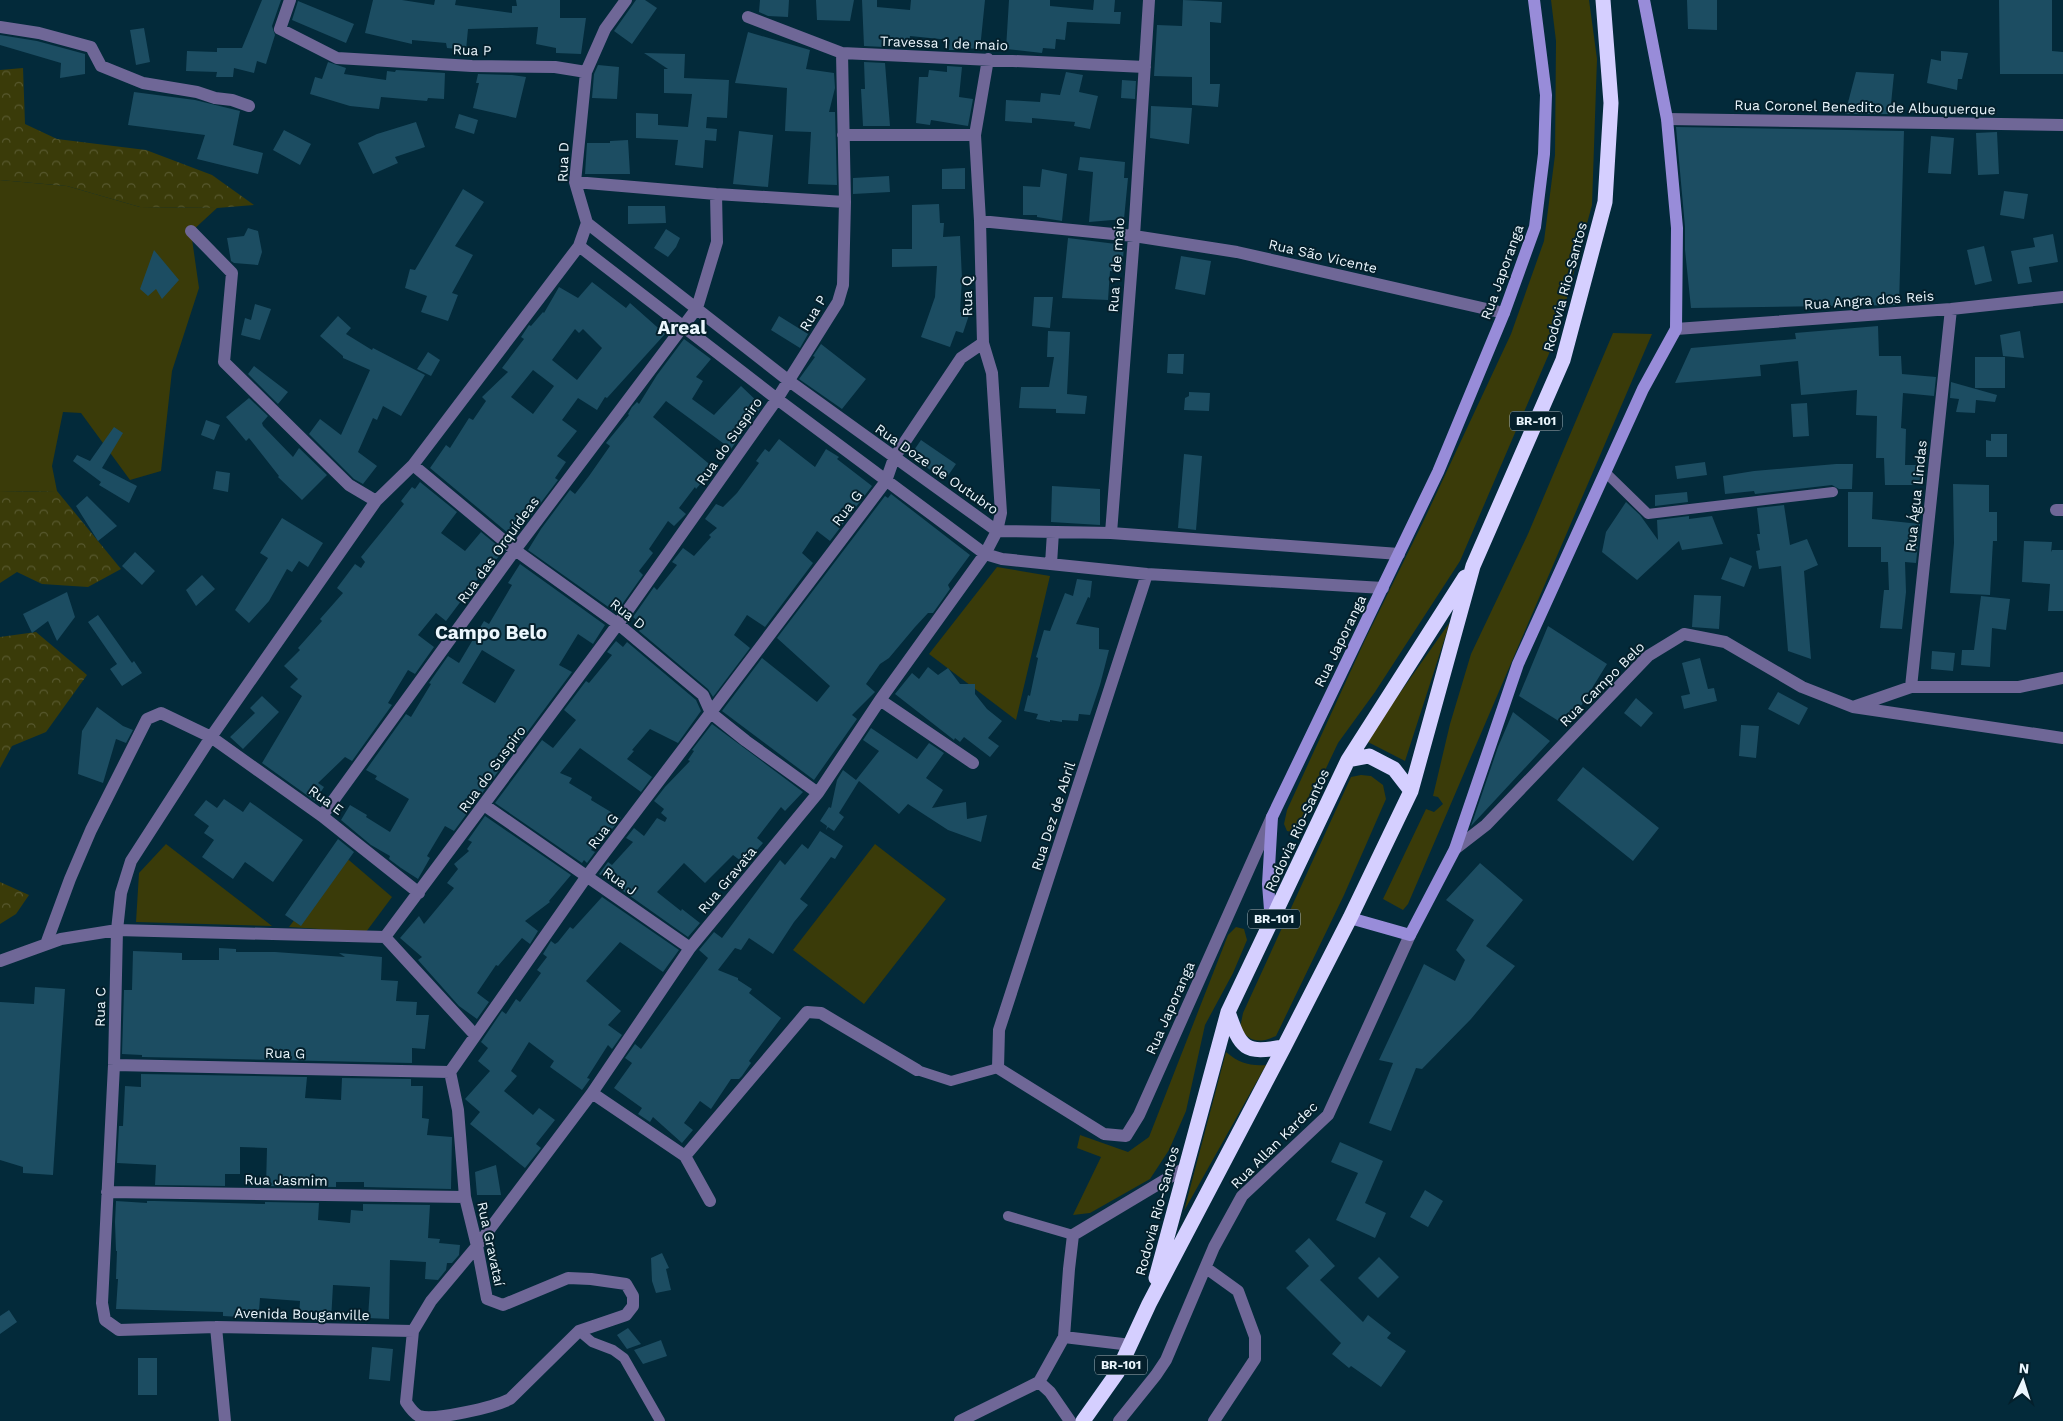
<svg xmlns="http://www.w3.org/2000/svg" width="2063" height="1421" viewBox="0 0 2063 1421" font-family="'Work Sans',sans-serif">
<style>
.green{fill:#3a3b09}
.forest{fill:url(#forest-crowns)}
.building{fill:#1c4d62;fill-rule:evenodd}
.lines{fill:none;stroke-linecap:round;stroke-linejoin:round}
.lane{stroke:#6f6797;stroke-width:10}
.street{stroke:#6f6797;stroke-width:12}
.secondary{stroke:#988cd9;stroke-width:12}
.highway{stroke:#d5cfff;stroke-width:15}
.labels{text-anchor:middle;dominant-baseline:central;stroke-width:4;stroke-linejoin:round;paint-order:stroke}
.shield{fill:#04202c;stroke:#a6b6be;stroke-width:1}
.shield-label{font-size:12px;font-weight:bold;fill:#ebf6fd}
.street-label{font-size:14px;fill:#ebf6fd;stroke:#04202c}
.district-label{font-size:19px;font-weight:bold;fill:#ebf6fd;stroke:#04202c}
</style>
<defs>
<pattern id="forest-crowns" width="20" height="18" patternUnits="userSpaceOnUse" patternTransform="scale(1.25)"><rect width="20" height="18" fill="#3a3b09"/><path d="M2 6a3 3 0 1 1 6 0M12 15a3 3 0 1 1 6 0" fill="none" stroke="#57582e"/></pattern>
</defs>
<rect width="100%" height="100%" fill="#032a3a"/>
<path class="green" d="M1551,0H1589L1597,59L1592,205L1557,335L1460,561L1375,692L1338,743L1300,823L1292,832L1287,831L1284,824L1287,810L1364,642L1424,520L1511,334L1544,241L1555,155L1556,41Z
M0,180L67,186L140,207L217,208L191,232L199,288L172,371L161,471L130,480L81,413L63,412L52,466L57,491L0,492Z
M1613,333L1652,334L1408,904L1403,910L1383,899L1426,809L1434,812L1443,804L1438,797L1433,796L1450,724L1471,654L1528,534Z
M997,567L1050,576L1016,720L929,654Z
M1450,622L1405,761L1366,741Z
M1361,775L1371,776L1383,785L1386,799L1344,895L1276,1036C1260,1043 1250,1043 1240,1028L1243,1013L1351,777Z
M166,844L272,926L136,922L139,873Z
M875,844L946,899L864,1004L793,950Z
M343,855L392,897L366,932L289,927Z
M1236,927L1244,929L1247,940L1233,973L1205,1025L1186,1111L1169,1150L1150,1179L1090,1213L1073,1215L1101,1157L1077,1148L1080,1135L1128,1152L1149,1137L1228,935Z
M1226,1052C1239,1063 1249,1066 1266,1065L1184,1211Z"/>
<path class="forest" d="M23,68L25,124L57,139L146,150L212,175L254,205L217,208L140,207L67,186L0,180V70Z
M57,491L121,569L88,587L42,584L17,572L0,583V492Z
M36,632L87,675L46,732L12,746L0,768V637Z
M0,882L29,895L16,914L0,924Z"/>
<path class="building" d="M262,0H281L272,26L275,35L266,64L257,61L254,73L234,68L233,77H216L217,72L186,71L187,51L217,52V48H242Z
M373,0H402L434,5L435,0H456L455,5L512,13V6H517L516,0H560V18H586L581,54L556,53V48L536,44L538,27L468,29L466,50L447,48L446,43L412,40V44L365,33Z
M636,0H645L657,8L632,44L614,31Z
M760,0H789L788,17L768,16L759,12Z
M816,0H854L850,21L817,20Z
M862,0H877V7L910,10L911,0H985L980,49L964,48V50H949L950,40L910,36L909,42L884,39V47L864,46Z
M1009,0H1050V6L1093,10L1094,0H1115L1114,12H1121L1120,24L1067,22L1065,40L1056,39L1055,49L1043,48L1042,53L1006,49Z
M1183,0L1222,2L1221,23L1210,22V84H1220L1218,107L1192,105V77L1154,76L1157,25L1182,26Z
M1687,0H1717V30L1688,29Z
M1999,0H2052V51L2063,52V74H2000Z
M298,1L354,24L346,43L292,20Z
M144,28L150,62L136,65L130,30Z
M748,32L810,50L806,69L834,73L835,88L829,112H835L837,185L808,184L811,132L785,131L787,88L735,83Z
M0,35L37,41L85,54V74L60,78L61,63L0,45Z
M1941,51L1968,53L1962,79H1958L1957,90L1927,83L1931,59L1941,61Z
M644,53L685,54L684,78L729,80L727,118L707,117L706,128L717,129L716,141L705,140L703,168L675,165L678,140L636,138V113L658,114V125L688,127L692,94L664,93V69H668Z
M328,62L346,68L344,74L386,80L387,71L395,72L396,70L445,73L444,99L428,98L427,101L381,97L379,109L350,106L310,94L315,77L322,79Z
M864,62L885,63L890,126H863L861,89H865Z
M598,65L619,67L617,99L592,98L594,74Z
M947,66L962,67L959,97L973,99L968,126L931,120L930,125L916,123L919,77H928L929,70L947,72Z
M1066,72L1083,75L1079,92L1098,96L1090,129L1074,126L1075,122L1032,118V123L1005,121L1006,100L1040,102L1041,93L1060,95Z
M1856,72L1894,74L1890,114H1845Z
M478,74L512,75L526,77L516,118L473,108L479,83H476Z
M1122,80L1136,81L1135,99L1121,98Z
M134,92L195,100L240,111L233,145L263,153L258,174L197,159L205,135L128,125Z
M1151,106L1192,108L1189,144L1150,138Z
M459,114L478,120L474,134L455,128Z
M416,122L425,147L395,157L398,163L373,174L358,143L377,134Z
M1676,127L1904,131L1899,305L1691,308L1685,250V227Z
M284,130L311,144L300,165L273,150Z
M739,131L773,135L768,187L733,184Z
M1997,132L1999,174L1978,175L1976,133Z
M1931,136L1954,138L1951,174L1928,173Z
M628,140L630,174H585L587,143H610V141Z
M1080,157L1125,162L1124,178H1128L1124,219L1089,222L1093,172L1078,170Z
M965,168V189H942V169Z
M1042,169L1067,174L1062,221L1037,217V215H1023V186L1040,187Z
M889,176L890,192L853,194V178Z
M463,189L484,202L455,246L473,255L452,293L458,295L448,321L421,312L427,296L405,288L410,269L415,270Z
M2004,191L2028,194L2024,219L2000,215Z
M939,204L940,223H944L943,237L960,236L962,279L960,312L969,315L963,333L956,331L950,347L921,337L935,297L937,266L892,267V249H912V205Z
M628,206H665L666,223L628,224Z
M248,228L258,231L262,252L258,265L234,263L231,261L227,238L244,236Z
M666,229L680,238L676,247L668,257L654,248Z
M2053,234L2058,262L2029,267L2032,282L2018,284L2011,251L2035,247L2033,238Z
M1068,238L1124,245L1122,272L1110,271L1108,300L1062,298Z
M1984,246L1992,281L1975,285L1967,250Z
M154,250L179,280L162,299L156,289L148,296L140,289Z
M1181,256L1211,261L1205,295L1175,289Z
M592,282L626,308L630,303L665,334L607,398L605,397L597,410L578,398L562,420L577,431L557,456L566,462L555,478L558,480L514,538L430,468L446,445L450,448L469,418L473,420L486,401L482,397L508,372L502,368L524,339L521,337L529,325L531,326L543,312L544,313L559,287L578,298ZM575,329L579,333L583,329L602,348L577,380L552,360ZM533,370L554,386L533,414L511,397Z
M1034,297H1053L1050,328L1032,326Z
M255,304L271,309L260,340L241,335L245,318L251,320Z
M338,316L351,328L346,334L372,350L373,348L425,375L401,416L383,406L377,420L373,418L358,452L377,466L363,484L354,479L309,434L320,419L341,435L370,370L343,358V356L320,336Z
M779,316L808,334L800,348L771,330Z
M1878,326L1879,356H1901L1902,374L1936,377L1934,396L1903,393L1901,428L1906,429L1905,465H1923V485H1885L1884,458H1876L1877,416L1856,415L1857,390L1801,395L1798,361L1760,365L1761,376L1675,383L1691,348L1796,339L1795,333Z
M1048,331L1070,332L1067,394L1087,396L1085,414L1056,413V409L1019,408L1021,387H1049L1054,357H1047Z
M2020,331L2024,358L2003,356L2000,335Z
M684,339L711,359L696,377L703,381L692,399L714,415L741,386L762,406L731,449L666,401L653,417L714,468L696,489L695,487L679,508L686,514L674,526L668,521L649,549L653,553L639,571L643,575L621,606L619,603L614,611L528,550L541,529L570,490L575,494L589,476L610,446L606,443L629,415L628,414L632,407L637,402L639,404L657,375Z
M821,344L866,379L842,409L799,379L815,357L813,356Z
M428,352L440,360L431,376L417,369Z
M1168,354H1184L1183,374L1167,373Z
M1975,357H2005V388H1975Z
M254,366L288,392L278,404L248,374Z
M1951,382L1997,395L1995,402L1976,400L1975,413L1956,412L1959,399L1950,398Z
M1189,392L1210,393L1209,411L1184,410L1185,398L1189,396Z
M249,398L268,416L262,423L263,426L293,457L299,448L327,475L302,500L278,477L279,476L249,438L246,441L226,417Z
M1807,403L1809,436L1793,437L1791,404Z
M206,420L220,425L214,440L201,435Z
M114,427L123,433L102,468L137,486L129,503L99,485L101,482L73,461L77,455L90,461Z
M1991,434H2007V457H1986V440L1991,441Z
M779,439L815,467L826,449L839,457L837,459L872,486L830,541L817,531L802,553L813,563L765,627L747,615L734,635L750,648L713,697L708,689L639,631L643,626L633,617L654,587L657,590L677,565L672,562L683,548L694,556L711,537L709,535L717,528L705,519L716,504L723,507L737,493L759,463L756,461L765,449L769,452Z
M921,440L956,464L945,480L910,456Z
M1184,454L1202,456L1196,530L1178,528Z
M1705,462L1707,475L1677,479L1675,466Z
M1836,464H1853L1852,489H1839L1832,485L1755,494L1754,491L1725,494L1723,476L1754,471Z
M216,471L230,473L228,492L213,489Z
M420,482L457,512L441,533L465,551L481,532L504,551L477,580L446,621L436,613L418,635L434,647L415,674L408,670L388,703L392,705L352,761L345,757L318,783L324,787L315,801L262,763L302,696L290,687L298,679L284,666L300,650L298,648L322,621L320,619L343,593L337,588L355,564L361,568L365,562L361,557L404,504L401,501L412,487L415,489Z
M1953,484L1989,485V512H1997V541H1993L1990,595L1950,593L1954,543Z
M1052,486L1100,489V525L1051,522Z
M1687,492L1688,502L1655,506V495Z
M1848,492H1873L1872,519L1920,524L1916,563L1905,562L1906,592L1902,629L1880,628L1884,590H1889L1888,562H1881V547H1848Z
M891,494L970,555L948,585L950,589L933,613H928L915,627L889,658L880,664L866,684L875,692L852,715L857,719L814,780L722,711L762,658L817,702L830,686L777,638L885,496L888,498Z
M87,496L117,526L98,541L76,506Z
M1626,502L1640,515L1658,540L1657,520L1689,516V519L1712,516L1723,544L1682,550L1679,541L1637,580L1602,552L1606,532Z
M1784,505L1790,545L1807,539L1818,565L1804,571L1811,659L1788,651L1781,566L1759,569L1756,551L1760,550L1757,534H1760L1757,508Z
M282,518L323,543L308,567L299,561L292,572L287,569L269,601L249,623L235,610L268,558L260,553Z
M2024,541L2052,542L2051,552L2052,550H2063V611H2048L2050,584L2022,582Z
M135,552L155,571L142,585L122,566Z
M1730,557L1752,566L1744,587L1721,579Z
M520,564L605,625L593,644L578,634L559,665L572,672L454,831L445,826L427,856L430,858L418,879L401,868L389,859L390,856L371,845L341,820L350,805L367,815L366,817L390,832L409,799L375,779L377,776L366,770L406,714L411,717L431,684L429,683L448,656L459,663L484,621L489,624L512,585L508,583ZM482,650L515,670L495,703L462,683Z
M202,575L215,589L196,606L186,590Z
M1077,579L1092,581L1090,598L1088,597L1076,624L1099,628V649L1109,650L1100,685L1090,715L1079,714L1078,721L1062,720V722L1050,720V722L1036,719L1038,714L1024,711L1028,695L1030,696L1038,658L1036,657L1044,630L1050,631L1065,593L1073,596Z
M67,592L75,617L57,641L48,621L32,633L23,614Z
M1694,595L1721,596L1719,629L1692,627Z
M1981,596L2010,599L2006,630L1992,628L1990,667L1961,665L1962,650H1974Z
M98,615L132,663L134,661L142,673L122,686L110,669L117,664L88,622Z
M1548,626L1607,664L1576,714L1565,725L1519,696Z
M616,641L623,647L627,642L696,700L701,711L678,743L650,729L632,750L634,751L627,759L652,777L641,792L580,748L560,773L572,778L569,783L592,797L591,800L621,818L612,829L608,827L591,850L595,852L587,863L584,860L582,863L495,803L542,740L553,748L576,720L564,710L586,681L589,683L612,655L607,652Z
M1932,651L1955,653L1953,671L1931,669Z
M1700,658L1708,689L1714,688L1717,701L1684,709L1681,696L1690,694L1682,663Z
M928,667L938,675L948,668L960,684H975V694L987,709L1002,721L988,738L999,746L990,757L964,737L960,742L955,738L954,740L895,694L912,673L919,679Z
M1778,692L1808,708L1799,725L1768,709Z
M262,696L279,712L243,749L230,737L255,713L250,708Z
M1636,698L1653,713L1641,727L1624,713Z
M97,707L123,726L133,730L126,743L116,739L103,783L78,774L82,731Z
M1513,712L1550,741L1471,826L1498,747Z
M712,724L803,792L785,811L781,807L757,838L763,843L745,864L733,855L705,883L684,863L657,892L681,911L682,909L700,923L688,937L599,874L608,862L612,865L633,842L626,838L634,828L644,836L657,818L665,822L667,818L661,813L664,809L654,801L665,787L690,761L688,760L694,751L692,750Z
M1741,725L1759,726L1756,758L1739,756Z
M871,728L917,759L929,743L944,753L926,778L943,790L932,808L966,802L967,819L987,815L981,842L948,830L908,804L899,814L859,781L839,813L844,817L834,831L828,827L826,830L827,826L820,821L829,807L831,808L837,780L843,770L856,780L879,751L863,740Z
M1583,767L1659,828L1633,861L1557,800Z
M224,799L243,812L250,802L303,840L273,882L245,862L233,879L202,857L214,840L204,833L209,826L194,815L206,800L217,808Z
M485,816L571,875L549,901L550,902L525,921L538,931L530,944L522,938L498,966L496,965L477,993L489,1002L477,1019L459,1006L418,960L422,957L400,938L419,916L424,924L454,888L447,883L458,869L454,864L469,851L467,849L472,842L468,840Z
M820,831L843,846L835,859L831,857L800,899L808,905L794,922L773,954L749,938L741,950L735,948L718,970L738,978V980L752,989L749,993L781,1018L749,1061L751,1063L742,1076L739,1079H731L711,1109L700,1101L684,1123L693,1130L682,1143L653,1117L650,1122L638,1114L642,1108L614,1088L632,1063L625,1058L635,1044L641,1049L708,958L699,950L714,932L722,938L780,860L785,865L802,844L808,849Z
M338,839L354,852L301,926L285,915Z
M1480,863L1523,900L1486,946L1515,966L1471,1019L1422,1069L1416,1068L1391,1131L1369,1123L1393,1063L1379,1060L1424,964L1455,981L1465,960L1456,950L1474,920L1446,900Z
M602,897L679,950L663,972L620,942L586,981L621,1011L608,1025L622,1035L612,1049L608,1045L587,1078L590,1079L582,1090L550,1067L554,1061L529,1042L511,1071L517,1076L504,1091L533,1115L539,1108L555,1120L536,1144L541,1148L525,1168L470,1124L480,1112L465,1099L490,1071L478,1061L488,1048L481,1042L502,1011L506,1014L516,999L520,1002L541,973L537,970L547,957L543,954L551,941L555,944L558,942L570,927L573,929Z
M219,948L236,949V952H275L345,957L339,953L382,957L381,980L398,981L396,1001L417,1002L416,1015H429L425,1049L412,1048V1063L142,1057V1055L122,1054L124,990H132L133,951L182,953V960H219Z
M35,987L65,989L53,1175L23,1173V1167L0,1160V1002L34,1004Z
M141,1074L307,1077L305,1098L341,1100L342,1078L411,1079V1086H423L422,1118L429,1119L427,1135L452,1137L451,1189L364,1187V1182H336V1187L266,1186L267,1148L240,1147V1174H225V1186L155,1185L156,1165L117,1163L119,1126H123L125,1086L141,1087Z
M1340,1142L1383,1161L1365,1203L1386,1213L1375,1238L1336,1220L1358,1173L1331,1162Z
M496,1165L501,1195H477L475,1172Z
M1425,1190L1443,1201L1428,1227L1410,1217Z
M116,1201L147,1203V1201H155L265,1204V1202L319,1203L318,1220L350,1223L351,1210L363,1211V1204L430,1205L428,1238L440,1239L439,1243L460,1245L459,1255L452,1263H447L446,1270L438,1280L425,1279L426,1262L390,1260L389,1319L368,1318L370,1287L333,1285L331,1321L299,1318L300,1301L260,1298L259,1311L241,1310V1317L223,1316V1312L116,1309L118,1279H116L117,1251H116L115,1222Z
M1309,1238L1335,1266L1320,1280L1363,1322L1368,1315L1391,1333L1387,1338L1406,1351L1381,1387L1351,1366L1349,1368L1332,1354L1341,1343L1286,1288L1309,1266L1295,1251Z
M662,1253L669,1268L666,1269L671,1290L656,1293L652,1281L651,1258Z
M1379,1257L1399,1277L1378,1298L1358,1278Z
M9,1310L17,1322L0,1334V1316Z
M628,1328L641,1344L627,1349L617,1335Z
M661,1340L667,1356L643,1364L634,1350Z
M372,1347L393,1349L390,1381L369,1379Z
M138,1358H157V1395H138Z"/>
<g class="lines">
<path class="lane" d="M1605,472L1648,514L1833,492
M917,1070L951,1081L998,1068
M1008,1216L1073,1235
M579,1331L592,1342L613,1350L624,1358L660,1421"/>
<path class="street" d="M290,0L280,29L337,58L472,66L555,67L586,72
M626,0L605,29L586,72L575,182L587,223L579,246L413,465L376,501L211,737L131,861L121,893L117,930L114,1065L102,1303L105,1320L119,1330L216,1327L413,1331L431,1301L477,1246L592,1093L690,948L818,793L880,700L985,554L997,531L1001,513L992,373L983,343L980,221L975,135L988,59
M748,17L842,53L1145,67
M0,27L39,33L91,47L101,66L143,83L197,92L215,98L232,100L249,106
M1667,119L2063,125
M843,135H975
M575,182L716,194L845,202
M980,221L1134,236L1237,252L1504,313
M587,223L789,381L997,531L1111,533L1399,554
M191,231L232,273L224,362L349,485L376,501
M579,246L777,399L985,554L1002,559L1147,574L1383,588
M1676,329L1951,309L2063,297
M413,465L515,550L618,624L703,695L711,713L746,741L818,793
M2056,510H2063
M1111,533L1134,236L1149,0
M1051,564L1053,532
M1147,574L999,1030L998,1068L1104,1134L1126,1136L1139,1115L1272,817
M1911,687L1951,309
M880,700L973,763
M1856,706L1911,687H2019L2063,678
M484,805L690,948
M322,816L515,550L697,308L717,242L716,194
M1455,849L1486,825L1648,656L1684,634L1725,642L1802,687L1853,707L2063,738
M385,937L618,624L777,399L838,302L843,285L845,202L842,53
M385,937L475,1035
M46,944L70,879L91,830L147,719L161,713L211,737L322,816L419,893
M0,961L61,939L117,930L385,937
M114,1065L450,1072
M450,1072L587,876L886,481L894,458L961,358L983,343
M592,1093L685,1156L710,1201
M685,1156L807,1012L821,1013L917,1070
M107,1192L465,1197
M1206,1268L1238,1291L1255,1337V1359L1214,1421
M216,1327L225,1421
M413,1331L406,1402C410,1408 413,1413 419,1416C435,1421 494,1407 510,1399L579,1331L626,1315L633,1306V1296L626,1284L591,1279L568,1278L503,1305L487,1299L477,1246L465,1197L458,1110L450,1072
M1064,1337L1131,1345
M1039,1382L1050,1392L1070,1421
M960,1421L1039,1382L1064,1337L1069,1269L1073,1235L1185,1168
M1119,1421L1156,1375L1166,1360L1214,1247L1242,1196L1328,1115L1410,935"/>
<path class="secondary" d="M1350,918L1410,935L1455,849L1518,664L1643,389L1676,329L1677,228L1667,119L1644,0
M1271,922L1268,884L1272,817L1438,472L1504,313L1535,227L1544,154L1546,95L1534,0"/>
<path class="highway" d="M1348,760L1369,756L1394,769L1411,791
M1228,1012C1241,1049 1244,1054 1284,1047
M1156,1278L1228,1012L1348,760L1465,577
M1083,1421L1117,1373L1149,1304L1284,1047L1350,918L1411,791L1473,566L1563,360L1605,202L1611,103L1603,0"/>
</g>
<g class="labels">
<g class="shield">
<rect x="1510" y="411.5" width="52" height="19" rx="4"/>
<rect x="1248" y="909.5" width="52" height="19" rx="4"/>
<rect x="1095" y="1355.5" width="52" height="19" rx="4"/>
</g>
<g class="shield-label">
<text x="1536" y="421">BR-101</text>
<text x="1274" y="919">BR-101</text>
<text x="1121" y="1365">BR-101</text>
</g>
<g class="street-label">
<text transform="translate(944 43) rotate(2)">Travessa 1 de maio</text>
<text transform="translate(472 50) rotate(2)">Rua P</text>
<text transform="translate(1865 107) rotate(1)">Rua Coronel Benedito de Albuquerque</text>
<text transform="translate(563 162) rotate(-88)">Rua D</text>
<text transform="translate(1323 256) rotate(13)">Rua São Vicente</text>
<text transform="translate(1116 265) rotate(-86)">Rua 1 de maio</text>
<text transform="translate(1502 272) rotate(-70)">Rua Japoranga</text>
<text transform="translate(1565 287) rotate(-75)">Rodovia Rio-Santos</text>
<text transform="translate(967 296) rotate(-91)">Rua Q</text>
<text transform="translate(1869 300) rotate(-4)">Rua Angra dos Reis</text>
<text transform="translate(813 313) rotate(-59)">Rua P</text>
<text transform="translate(729 441) rotate(-55)">Rua do Suspiro</text>
<text transform="translate(937 469) rotate(35)">Rua Doze de Outubro</text>
<text transform="translate(1916 496) rotate(-84)">Rua Água Lindas</text>
<text transform="translate(847 508) rotate(-53)">Rua G</text>
<text transform="translate(498 550) rotate(-54)">Rua das Orquídeas</text>
<text transform="translate(628 614) rotate(38)">Rua D</text>
<text transform="translate(1340 641) rotate(-64)">Rua Japoranga</text>
<text transform="translate(1602 684) rotate(-45)">Rua Campo Belo</text>
<text transform="translate(492 769) rotate(-54)">Rua do Suspiro</text>
<text transform="translate(326 800) rotate(36)">Rua E</text>
<text transform="translate(1053 816) rotate(-72)">Rua Dez de Abril</text>
<text transform="translate(1297 830) rotate(-65)">Rodovia Rio-Santos</text>
<text transform="translate(603 831) rotate(-53)">Rua G</text>
<text transform="translate(727 880) rotate(-50)">Rua Gravata</text>
<text transform="translate(620 881) rotate(35)">Rua J</text>
<text transform="translate(100 1007) rotate(-89)">Rua C</text>
<text transform="translate(1170 1008) rotate(-66)">Rua Japoranga</text>
<text transform="translate(285 1053) rotate(1)">Rua G</text>
<text transform="translate(1274 1145) rotate(-45)">Rua Allan Kardec</text>
<text transform="translate(286 1180) rotate(1)">Rua Jasmim</text>
<text transform="translate(1157 1211) rotate(-75)">Rodovia Rio-Santos</text>
<text transform="translate(491 1244) rotate(78)">Rua Gravataí</text>
<text transform="translate(302 1314) rotate(1)">Avenida Bouganville</text>
</g>
<g class="district-label">
<text x="682" y="327">Areal</text>
<text x="491" y="632">Campo Belo</text>
</g>
</g>
<g transform="translate(2023 1381) rotate(4)" stroke="#04202c" stroke-width="4" paint-order="stroke">
<path d="M0-4L9 19L0 12L-9 19Z" fill="#ebf6fd"/>
<text y="-8" font-size="14" font-weight="bold" text-anchor="middle" fill="#ebf6fd">N</text>
</g>
</svg>
